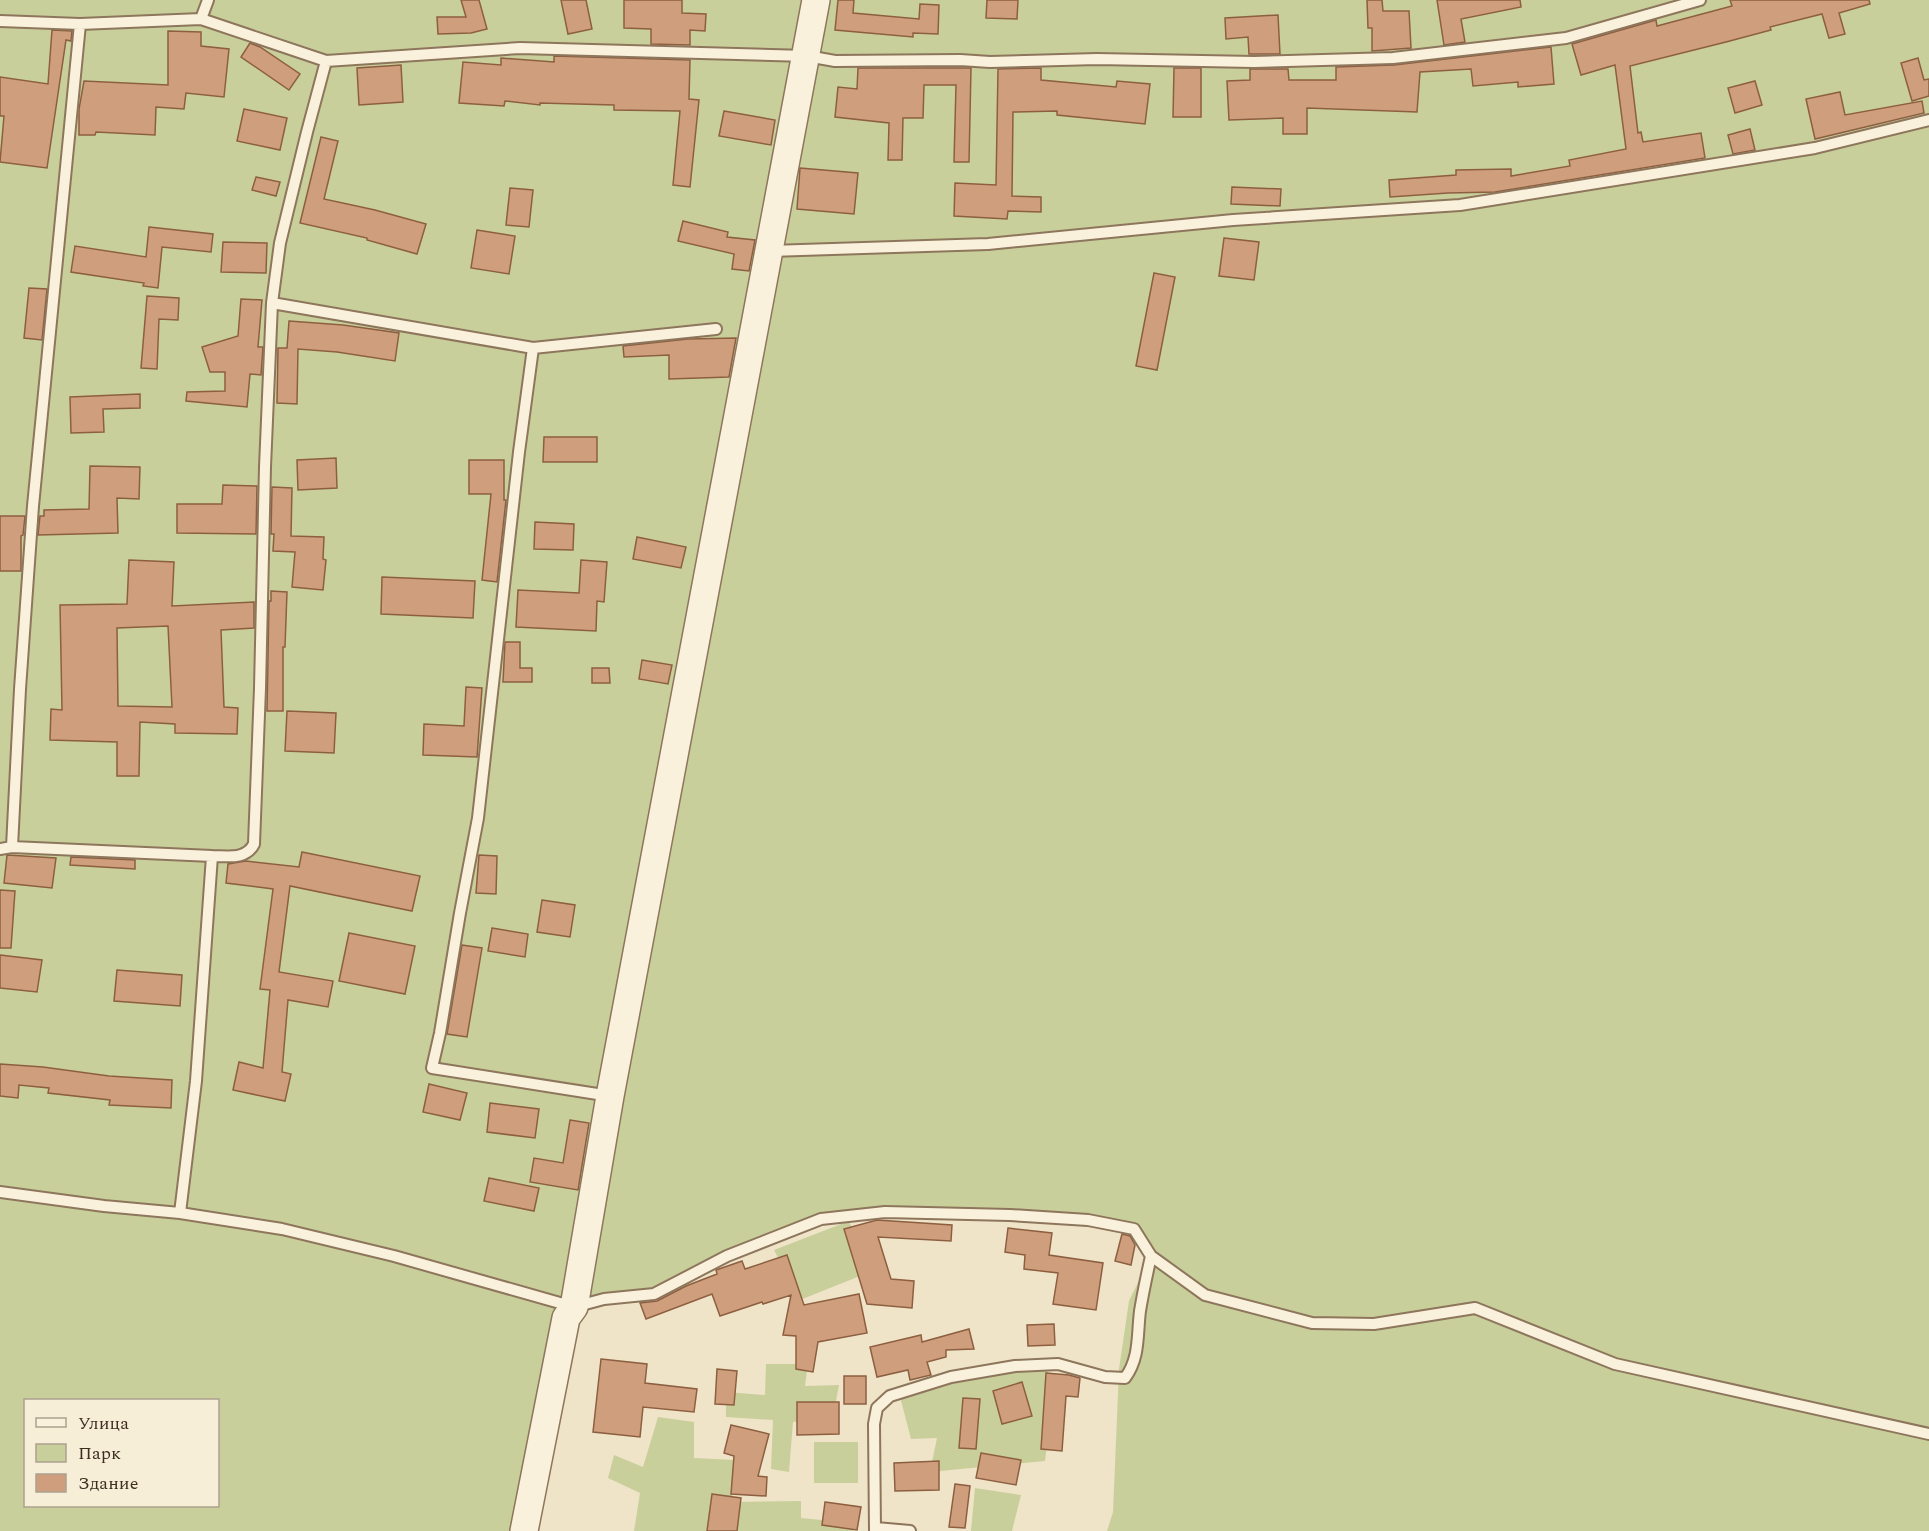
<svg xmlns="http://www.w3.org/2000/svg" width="1929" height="1531" viewBox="0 0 1929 1531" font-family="Spectral,serif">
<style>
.green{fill:#c9cf9b;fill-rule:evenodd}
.building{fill:#cf9f7d;stroke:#8d5f41;stroke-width:1.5;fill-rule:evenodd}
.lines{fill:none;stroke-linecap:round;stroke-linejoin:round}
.service-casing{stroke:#8d765c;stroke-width:14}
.tertiary-casing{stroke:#8d765c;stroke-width:30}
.service{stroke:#faf1dc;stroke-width:10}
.tertiary{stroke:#faf1dc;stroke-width:27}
</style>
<rect width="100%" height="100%" fill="#f0e4c8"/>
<path class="green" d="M0,0H1929V1531H1107L1113,1512L1119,1369L1129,1301L1151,1256L1134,1229L1088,1220L885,1212L821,1219L654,1294L568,1303L522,1531H0ZM26,1400H218V1506H26Z
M849,1221L870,1272L800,1300L774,1250Z
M1037,1361L1055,1379L1045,1461L930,1472L937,1438L911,1439L898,1389Z
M766,1364H808L805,1386L839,1385L833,1417L793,1422L789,1472L771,1469L773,1420L726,1417V1389L727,1392L765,1395Z
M658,1417L694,1422V1458L735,1460L732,1502L801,1501V1518L854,1523L853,1531H634L640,1493L608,1478L614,1455L643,1467Z
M814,1442H858V1483H814Z
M975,1488L1021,1495L1012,1531H971Z"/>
<path class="building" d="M461,0H479L487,29L471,33L438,34L437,17H466Z
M561,0H586L592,29L568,34Z
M624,0H682V13L706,14L705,31L690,30V45L651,44V29L624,28Z
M838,0H854L853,13L919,19L920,4L939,5L938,34L913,33V37L835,30Z
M987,0H1018L1017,19L986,18Z
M1367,0H1382L1383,11H1409L1411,48L1372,51V28H1368Z
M1437,0H1520L1521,7L1461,19L1465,42L1444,45Z
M1730,0H1869L1870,4L1839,13L1845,34L1829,38L1822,14L1770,27L1771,30L1726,42L1630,66L1638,133L1641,132L1643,142L1701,133L1705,158L1495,192L1448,193L1390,197L1389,180L1456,175V170L1511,169V176L1570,166L1569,160L1626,149L1615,65L1581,75L1572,44L1656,20L1657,26L1732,6Z
M1278,15L1280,54H1249L1248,37L1226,39L1225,18Z
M52,30L72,31L71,41L66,40L47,168L0,162L4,116H0V77L48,84Z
M168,31L201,32V46L229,49L224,97L186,93L184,109L156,107L155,135L96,132L95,135H79V109L84,81L168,85Z
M250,43L260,47L300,74L289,90L241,57Z
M1551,47L1554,84L1518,87V82L1473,86L1471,69L1420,72L1417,112L1307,108V134H1283V118L1229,120L1227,81L1250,80V69H1288L1289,80H1336V67L1394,65Z
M554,56L690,60L689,99L699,100L690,187L673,185L680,111L614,110V105L540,103V105L505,101L504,106L459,103L463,62L501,65V58L554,62Z
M1918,58L1924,80L1929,79V96L1912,101L1901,63Z
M401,65L403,102L359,105L357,68Z
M858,68H971L969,162H954L956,85H924L923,118H903L902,160H888L889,123L835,117L838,87L857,89Z
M1041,68V80L1116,87L1117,81L1150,84L1145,124L1057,115V111L1013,112L1012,196L1041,197V212L1008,211L1007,219L954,216L955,183L996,185L998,69Z
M1174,68H1201V117H1173Z
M1755,81L1762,105L1735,113L1728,88Z
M1840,92L1845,115L1922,101L1924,113L1815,139L1806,99Z
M244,109L287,118L280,150L237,141Z
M724,111L775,120L771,145L719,136Z
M1750,129L1755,150L1733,154L1728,135Z
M321,137L338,141L324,199L375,210L426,224L417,254L367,240V238L300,223Z
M800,168L858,173L854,214L797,209Z
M256,177L280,182L276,196L252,190Z
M1232,187L1281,189L1280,206L1231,204Z
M510,188L533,190L529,227L506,225Z
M683,221L728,232L727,237L755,240L749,271L732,269L734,254L678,241Z
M149,227L213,234L211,252L162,247L158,288L143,286L144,283L71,272L75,246L146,257Z
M477,230L515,236L509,274L471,268Z
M1224,238L1259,242L1254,280L1219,276Z
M223,242L267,243L266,273L221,272Z
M1154,273L1175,277L1157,370L1136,366Z
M29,288L47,289L42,340L24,338Z
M147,296L179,298L178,320L159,319L157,369L141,368Z
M241,299L262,300L258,347H263L261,375L250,374L247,407L186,401L187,392L225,391V372H210L202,347L238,336Z
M289,321L343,325L399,333L395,361L337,352L298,349L297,404L277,403L278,348H287Z
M736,338L729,377L669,379V355L624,357L623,346L688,339Z
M140,394V408L103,409L104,432L71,433L70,397Z
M544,437H597V462H543Z
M336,458L337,488L298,490L297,460Z
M469,460H504V500H506L497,582L482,580L491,494H469Z
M90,466L140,467L139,499L117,498L118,533L38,535L40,516H44V510L89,509Z
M223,485L257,486L256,534L177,533V504H222Z
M272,487L292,488L291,536L324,537L323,559L326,560L323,590L292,587L295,552L273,551L274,534H271Z
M0,516H25L23,535L21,536V571H0Z
M535,522L574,524L573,550L534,549Z
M637,537L686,547L681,568L633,559Z
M129,560L174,562L172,606L254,602V628L221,630L224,707L238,708L237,734L175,733V724L140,722L139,776H117V742L50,740L51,709L62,710L60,605L127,604ZM168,626L172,707L118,706L117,628Z
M581,560L607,562L604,602L597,601L596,631L516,627L518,590L579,593Z
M382,577L475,581L473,618L381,614Z
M271,591L287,592L285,647H283V711H267L269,601H271Z
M505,642H520V668H532V682H503Z
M642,660L672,665L668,684L639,679Z
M592,668H609L610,683H592Z
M466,687L482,688L477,757L423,755L424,724L464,726Z
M287,711L336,713L334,753L285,751Z
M302,852L420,876L412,911L290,886L279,972L333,981L328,1007L288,1000L282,1072L291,1074L285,1101L233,1090L239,1062L263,1068L270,990L260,989L273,889L226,883L228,864L246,861L299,867Z
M7,855L56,858L52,888L4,883Z
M479,855L497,856L496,894L476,893Z
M71,857L135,860V869L70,865Z
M0,890L15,891L11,948H0Z
M542,900L575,905L570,937L537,932Z
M492,928L528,934L525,957L488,951Z
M349,933L415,946L405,994L339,981Z
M462,945L482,948L467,1037L447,1034Z
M0,955L42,960L37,992L0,988Z
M117,970L182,975L180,1006L114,1001Z
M0,1064L43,1067L109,1076L172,1080L171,1108L109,1105L110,1100L48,1093L49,1088L19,1085L18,1098L0,1096Z
M429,1084L467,1093L460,1120L423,1112Z
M490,1103L539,1109L535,1138L487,1132Z
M570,1120L589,1123L578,1190L530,1182L534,1158L563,1163Z
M489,1178L539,1188L534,1211L484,1201Z
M877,1220L952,1225L951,1241L878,1237L891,1279L914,1281L912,1308L867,1304L844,1229Z
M1008,1228L1052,1233L1049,1255L1103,1263L1096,1310L1053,1304L1058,1273L1024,1269L1025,1255L1005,1252Z
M1122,1234L1130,1236L1135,1245L1131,1265L1115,1261Z
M787,1255L804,1305L859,1294L867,1333L818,1342L813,1372L796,1369V1336L783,1335L791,1295L763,1304L762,1302L720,1316L712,1294L646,1319L640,1303L657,1301L686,1286L717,1274L716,1270L719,1269L742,1261L745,1269Z
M1054,1324L1055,1345L1028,1346L1027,1325Z
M969,1329L974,1349L946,1350V1357L927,1362L931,1375L910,1380L908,1370L877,1377L870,1347L921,1335L922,1342Z
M601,1359L647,1364L645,1383L697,1389L694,1412L643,1407L640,1437L593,1432Z
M717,1369L737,1371L734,1405L715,1404Z
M1046,1373L1069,1375L1080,1378L1078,1397L1066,1396L1062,1451L1041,1449Z
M844,1376H866V1404H844Z
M1022,1382L1032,1416L1002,1424L993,1391Z
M963,1398L980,1399L976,1449L959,1448Z
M797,1402H839V1434L797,1435Z
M731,1425L769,1434L758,1476L767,1477L766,1496L731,1494L734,1456L724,1453Z
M981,1453L1021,1460L1016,1485L976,1478Z
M939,1461V1490L895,1491L894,1463Z
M955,1484L970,1486L965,1528L949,1527Z
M712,1494L741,1498L737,1531H707Z
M825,1502L861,1507L857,1530L822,1525Z"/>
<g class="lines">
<g class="service-casing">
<path id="service" d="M0,21L80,24L201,19L208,0
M326,61L520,48L807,56L835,61L960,60L990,62L1097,59L1254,62L1393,58L1566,38L1700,0
M770,251L988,244L1233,220L1460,205L1815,148L1929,120
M272,303L533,348L716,329
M533,348L519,452L478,818L460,913L440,1033L432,1068L610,1096
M12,847L20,689L33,506L80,24
M0,849L12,847L212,856
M0,1192L104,1206L180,1213L282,1229L394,1256L574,1307L604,1299L654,1294L727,1256L821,1219L885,1212L1010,1215L1088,1220L1134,1229L1151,1256L1205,1295L1312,1323L1374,1324L1475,1308L1615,1364L1929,1434
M180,1213L196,1081L212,856C228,856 246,860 254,844L260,688L265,467L272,303L280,243L307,132L326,61L201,19
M876,1528L910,1531
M875,1531L874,1424L877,1408L890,1396L951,1377L1015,1366L1058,1364L1105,1377L1125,1378C1140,1358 1137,1335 1140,1311C1143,1293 1147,1274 1151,1256"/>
</g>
<g class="tertiary-casing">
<path id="tertiary" d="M524,1531L566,1318L574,1307L610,1096L816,0"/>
</g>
<use href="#service" class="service"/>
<use href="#tertiary" class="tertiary"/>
</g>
<rect x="24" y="1399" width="195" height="108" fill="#f7eed8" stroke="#ada18e" stroke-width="1.5"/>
<rect x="36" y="1418" width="30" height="9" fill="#faf1dc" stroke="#ada18e" stroke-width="1.5"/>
<text x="78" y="1429" font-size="18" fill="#3d2e20">Улица</text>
<rect x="36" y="1444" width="30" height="18" fill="#c9cf9b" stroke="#ada18e" stroke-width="1.5"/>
<text x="78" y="1459" font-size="18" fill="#3d2e20">Парк</text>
<rect x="36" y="1474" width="30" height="18" fill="#cf9f7d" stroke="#ada18e" stroke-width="1.5"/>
<text x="78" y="1489" font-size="18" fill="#3d2e20">Здание</text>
</svg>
